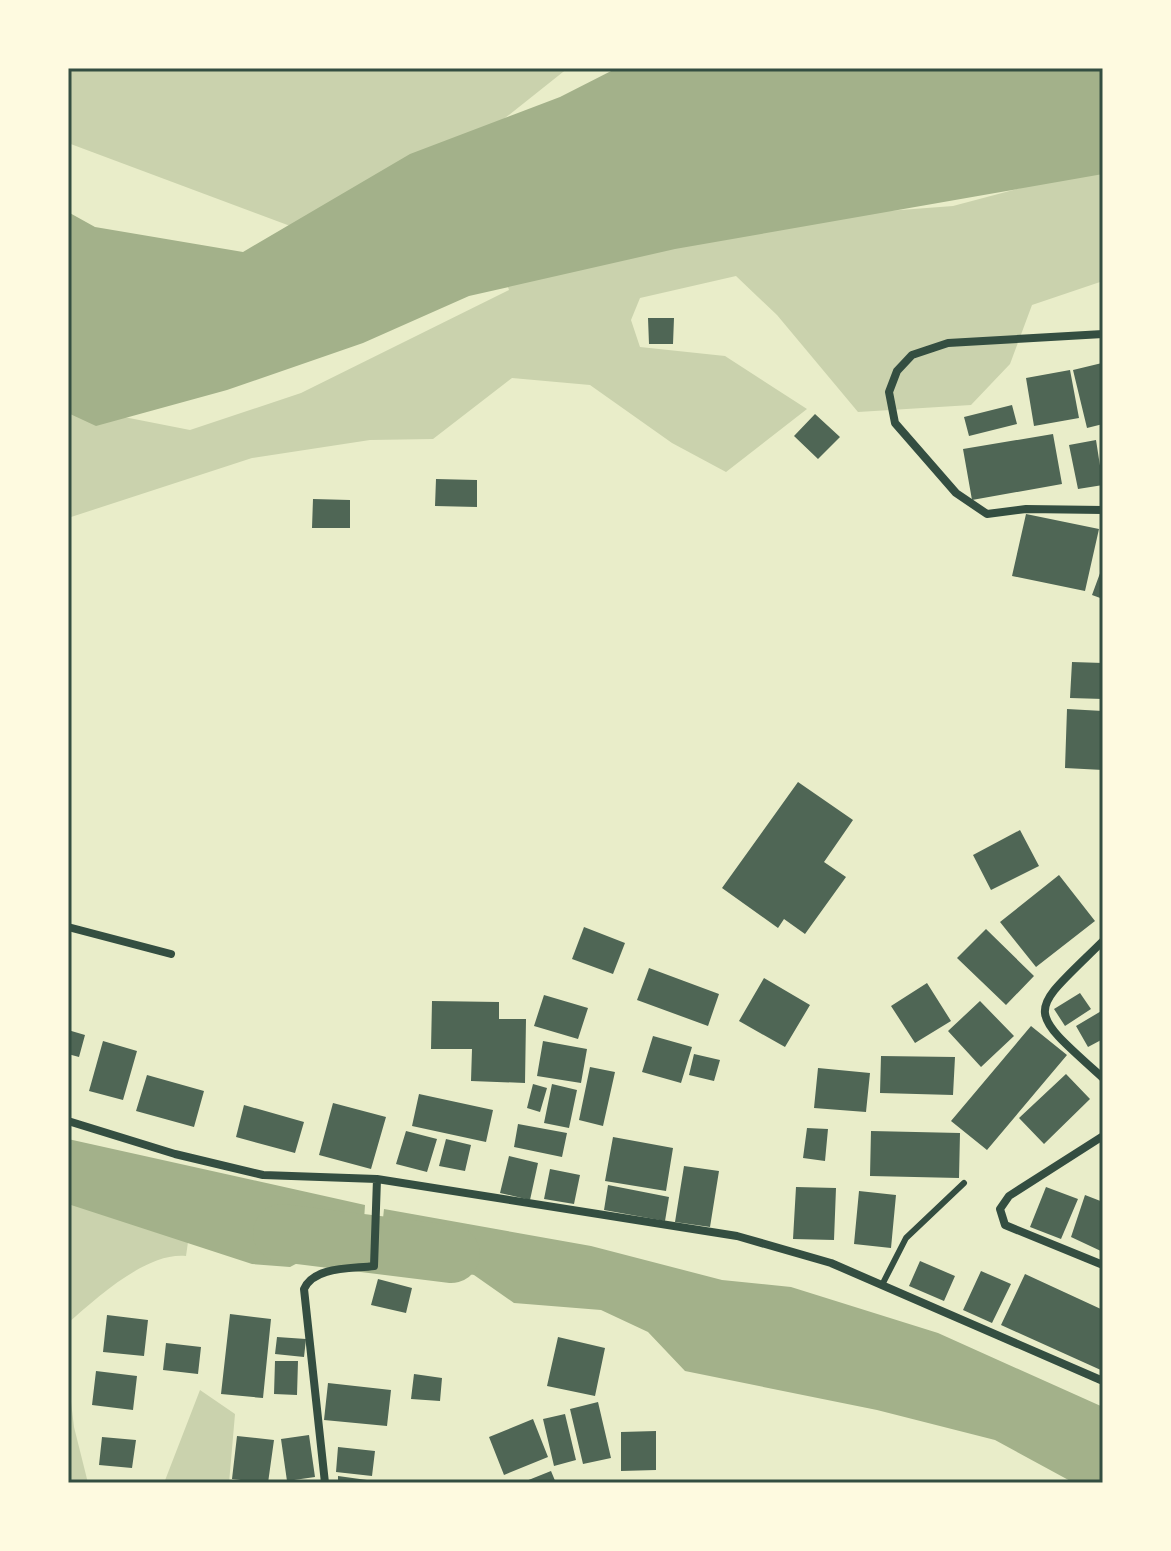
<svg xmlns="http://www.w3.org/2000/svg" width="1171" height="1551" viewBox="0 0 1171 1551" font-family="'Archivo Narrow',sans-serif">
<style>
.green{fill:#cad2ad}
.water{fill:#a3b18a}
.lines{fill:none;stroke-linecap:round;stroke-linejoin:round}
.river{stroke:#a3b18a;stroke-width:58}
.building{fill:#4f6655}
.service{stroke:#344e41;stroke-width:6}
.minor{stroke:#344e41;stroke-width:8}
.neatline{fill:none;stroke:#344e41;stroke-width:3}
</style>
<rect width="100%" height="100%" fill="#e9edc9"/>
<path class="green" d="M68,68H568L344,246L68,143Z
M1103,166V281L1032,305L1010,364L971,405L858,412L777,315L736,276L640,298L631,320L640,347L725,356L807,409L726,472L672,443L590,385L512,378L433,439L370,440L252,458L68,518V406L190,430L301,393L509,290L507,284L717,224L953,206Z
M68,1190L189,1235L186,1256C146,1252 97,1298 68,1323Z
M68,1376L74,1427L88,1483H68Z
M200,1390L235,1414L229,1483H164Z"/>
<path class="water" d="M617,68H1103V174L675,249L469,296L363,343L227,390L96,426L68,413V212L95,227L243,252L410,154L560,97Z
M68,1139L365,1205L362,1252L311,1256L290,1267L252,1264L68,1204Z
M384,1209L591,1246L722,1280L791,1287L938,1333L1103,1407V1483H1074L995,1440L877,1410L685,1371L648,1332L601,1310L514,1303L474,1275L379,1256Z"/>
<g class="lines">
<path class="river" d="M282,1233L451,1254"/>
</g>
<path class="building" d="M648,318H674L673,344H649Z
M1102,363L1103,424L1087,428L1073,370Z
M1070,370L1079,418L1034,426L1026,378Z
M1012,405L1017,424L969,436L964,417Z
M815,414L840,437L818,459L794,436Z
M1053,434L1062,484L972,500L963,449Z
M1096,440L1103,485L1078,489L1069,445Z
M436,479L477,480V507L435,506Z
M313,499L350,500V528H312Z
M1026,514L1099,529L1085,591L1012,576Z
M1103,565V599L1092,595Z
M1072,662L1103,663V699L1070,698Z
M1067,709L1103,711V770L1065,768Z
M798,782L853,820L824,862L846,877L805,934L784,919L778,928L722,888Z
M1020,830L1039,866L991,890L973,855Z
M1059,875L1095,921L1036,967L1000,922Z
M584,927L625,943L613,974L572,959Z
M986,929L1034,976L1006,1005L957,958Z
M649,968L719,994L708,1026L637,1000Z
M764,978L810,1005L785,1047L739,1021Z
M927,983L951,1021L915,1043L891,1006Z
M1080,993L1091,1009L1065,1026L1054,1009Z
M544,995L588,1008L578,1039L534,1026Z
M432,1001L499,1002V1019H526L525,1083L471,1081L472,1049H431Z
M980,1001L1014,1036L981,1067L948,1031Z
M1103,1010V1039L1088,1047L1076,1026Z
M1031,1026L1067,1055L987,1150L951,1121Z
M68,1030L85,1035L79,1057L68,1054Z
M653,1036L692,1047L681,1083L642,1072Z
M103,1041L137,1051L123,1100L89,1091Z
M543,1041L587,1049L581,1083L537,1076Z
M694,1054L720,1060L714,1081L689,1075Z
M881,1056L955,1057L953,1095L880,1093Z
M590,1067L615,1072L603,1126L579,1120Z
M818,1068L870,1073L866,1112L814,1108Z
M1066,1074L1090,1099L1044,1144L1019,1118Z
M147,1075L204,1091L194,1127L136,1111Z
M533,1084L547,1088L540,1112L527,1108Z
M552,1084L577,1090L569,1128L544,1123Z
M419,1094L493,1110L486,1142L412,1126Z
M333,1103L386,1117L371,1169L319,1155Z
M244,1105L304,1122L295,1153L236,1137Z
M518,1124L567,1133L562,1157L514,1147Z
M807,1128L828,1129L825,1161L803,1158Z
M406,1131L437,1139L427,1172L396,1164Z
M871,1131L960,1133L959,1178L870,1176Z
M613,1137L673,1148L666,1191L605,1181Z
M446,1139L471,1145L465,1171L439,1166Z
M509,1156L538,1163L530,1200L500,1193Z
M684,1166L719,1171L710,1227L675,1222Z
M550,1169L580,1175L574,1204L544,1199Z
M608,1185L669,1197L665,1221L604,1210Z
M796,1187L836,1188L834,1240L793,1239Z
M1046,1187L1078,1199L1061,1239L1030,1227Z
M859,1191L896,1195L891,1248L854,1244Z
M1085,1195L1103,1202V1252L1071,1237Z
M920,1261L955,1276L944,1301L909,1286Z
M981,1271L1011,1284L992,1323L963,1310Z
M1025,1274L1103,1310V1371L1001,1325Z
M378,1279L412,1288L406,1313L371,1305Z
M230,1314L271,1319L263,1398L221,1394Z
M107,1315L148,1320L144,1356L103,1352Z
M277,1337L306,1339L304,1357L275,1354Z
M558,1337L605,1348L595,1396L547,1386Z
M166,1343L201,1347L198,1374L163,1370Z
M275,1361H298L297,1395L274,1394Z
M96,1371L137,1376L133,1410L92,1405Z
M414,1374L442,1378L440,1401L411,1399Z
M328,1383L391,1390L387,1426L324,1420Z
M598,1402L611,1458L583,1464L570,1409Z
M565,1414L576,1460L554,1466L543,1419Z
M533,1419L548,1457L504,1475L489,1437Z
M656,1431V1470L621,1471V1432Z
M309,1435L315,1477L287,1481L281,1439Z
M237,1436L274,1440L268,1483L232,1479Z
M102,1437L136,1440L132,1468L99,1465Z
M338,1447L375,1451L372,1476L336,1472Z
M551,1471L556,1483H521Z
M338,1476L367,1480L366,1483H338Z"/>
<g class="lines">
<path class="service" d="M883,1283L906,1238L964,1183"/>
<path class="minor" d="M1103,334L948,343L912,355L897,371L889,392L895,423L956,493L987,514L1026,509L1103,510
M68,927L171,954
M1103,941C1028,1015 1023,1006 1103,1078
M68,1121L175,1154L263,1175L377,1179L737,1236L831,1263L1103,1381
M1103,1136L1009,1196L1000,1209L1005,1225L1103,1265
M325,1483L304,1289C314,1266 352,1269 374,1266L377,1179"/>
</g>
<rect width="1171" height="1551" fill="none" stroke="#fefae0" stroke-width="140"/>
<rect x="70" y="70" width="1031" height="1411" class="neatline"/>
</svg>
